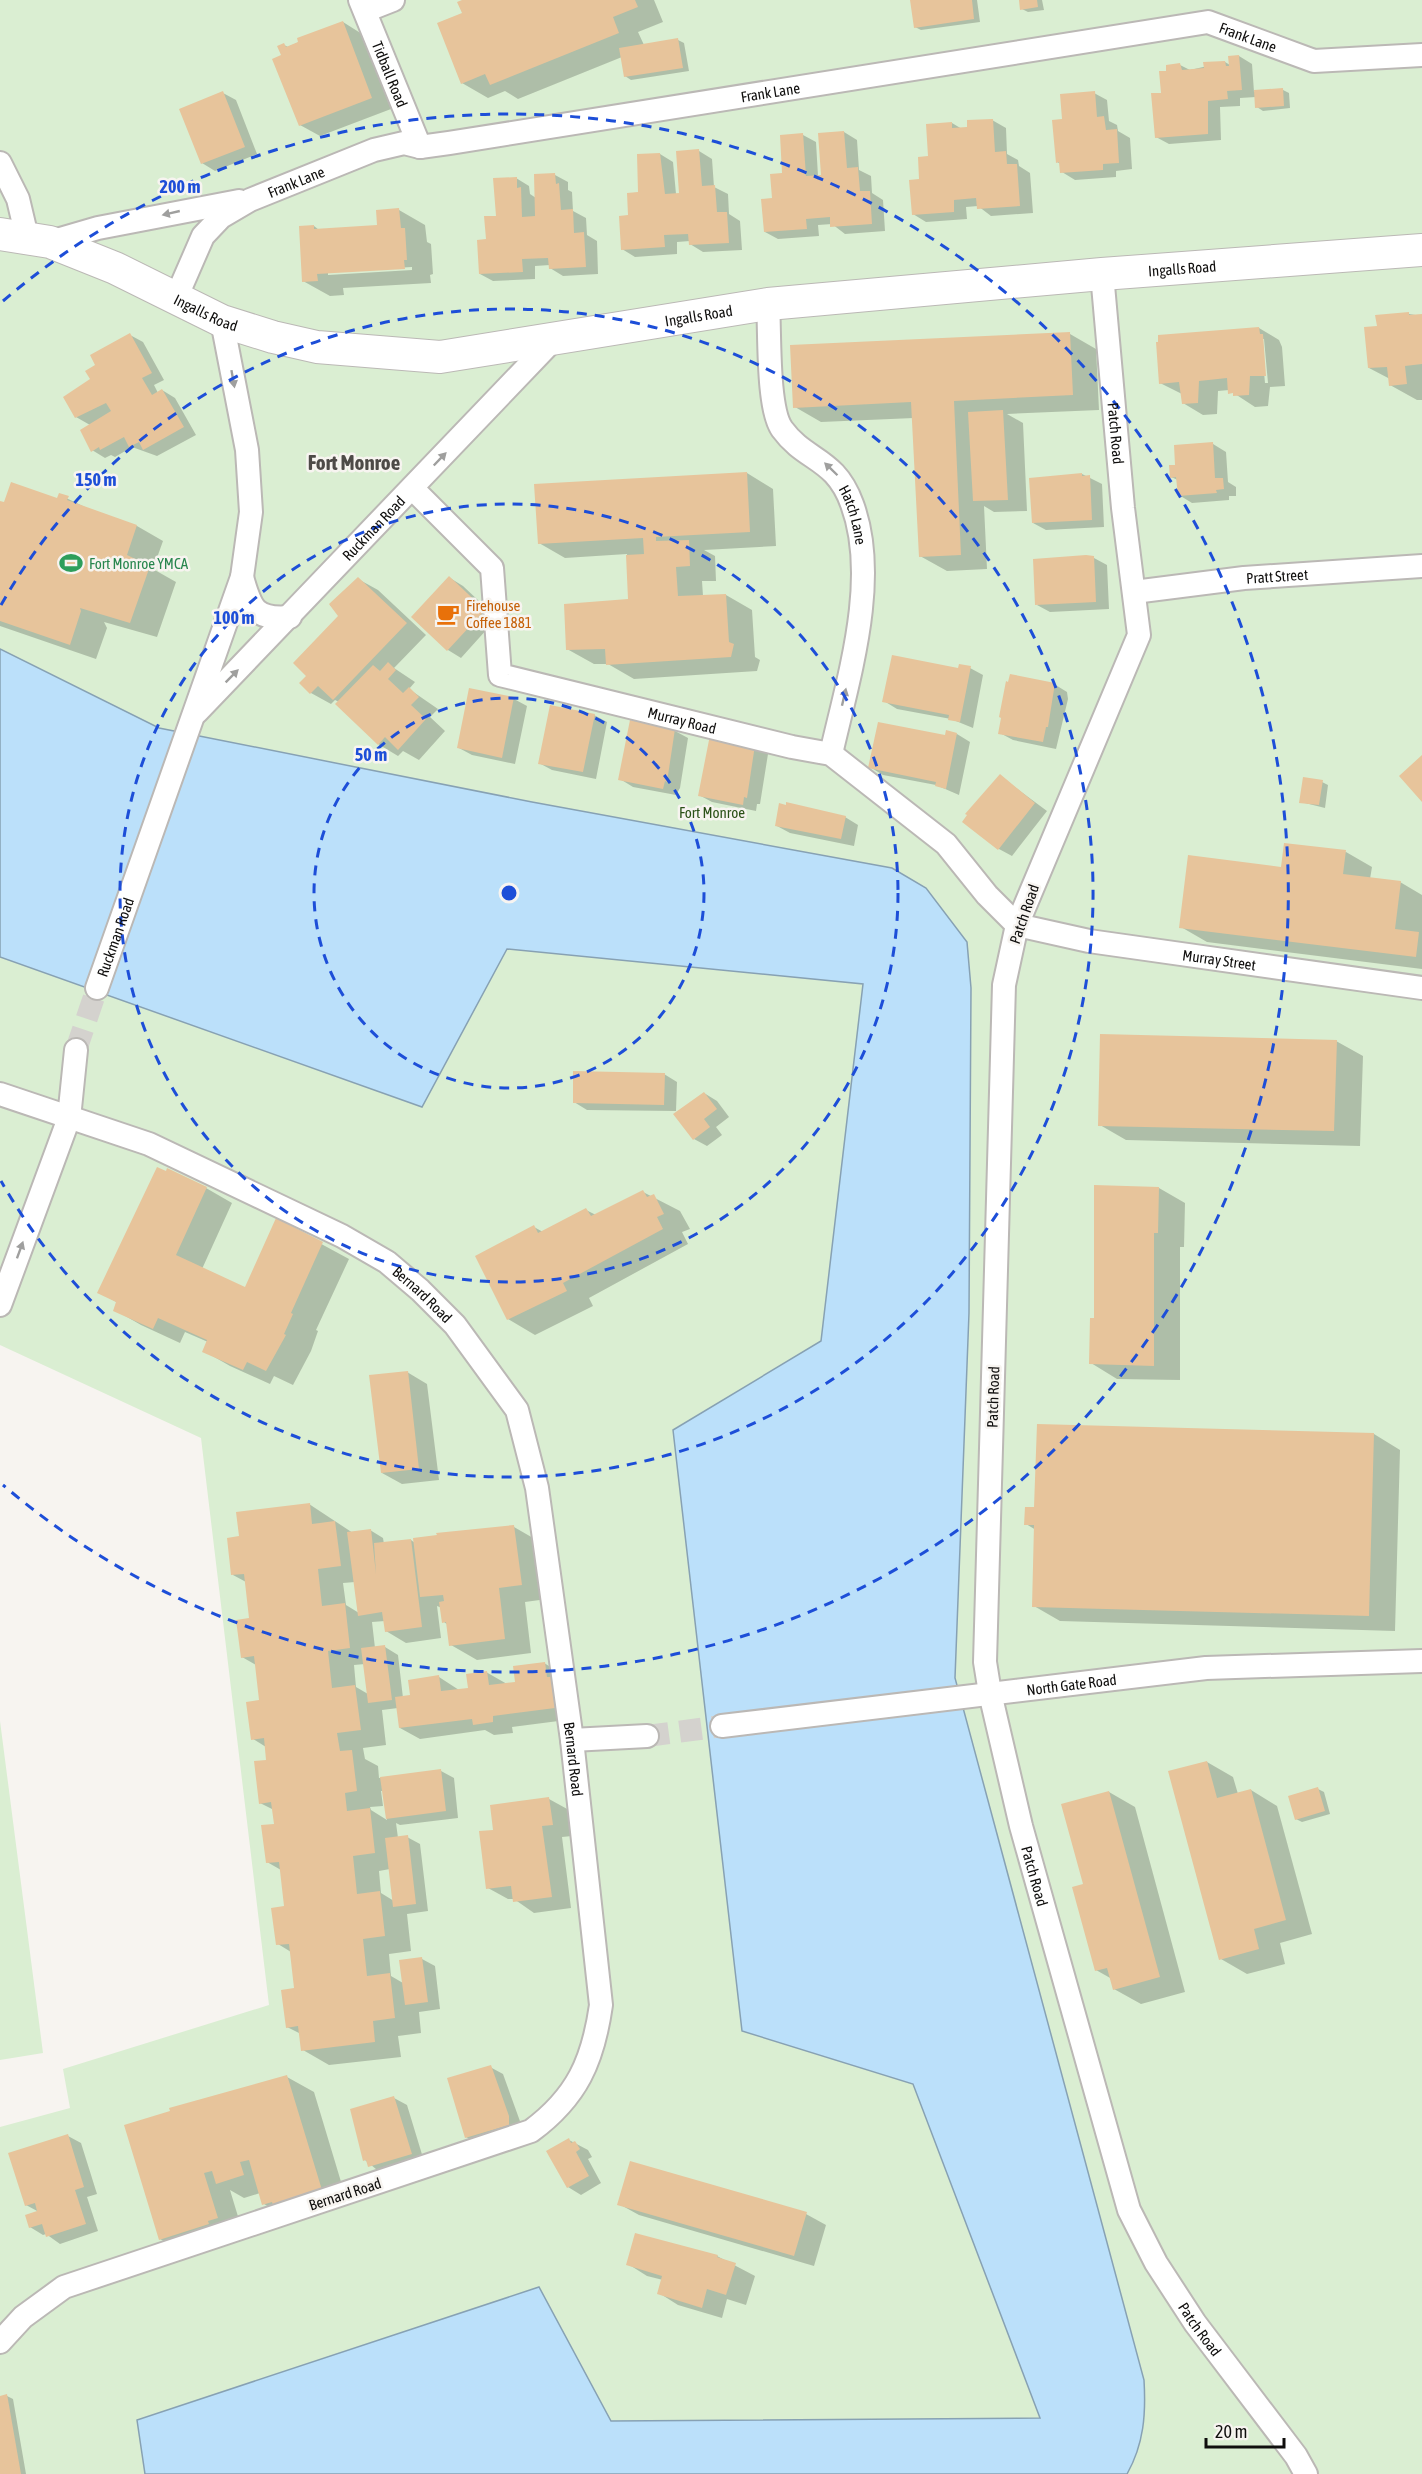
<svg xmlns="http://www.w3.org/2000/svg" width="1422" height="2474" viewBox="0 0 1422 2474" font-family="'Asap Condensed',sans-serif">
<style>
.green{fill:#daeed2}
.water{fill:#bbe0fa;stroke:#87a1b3;stroke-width:1.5}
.shadow{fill:#0003;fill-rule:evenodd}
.building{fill:#e7c49b}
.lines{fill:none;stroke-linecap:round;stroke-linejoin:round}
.street-tunnel{stroke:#d4d2ce;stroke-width:22;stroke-dasharray:22 11;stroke-linecap:butt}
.street-casing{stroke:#bbb8b5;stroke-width:26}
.secondary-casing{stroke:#bbb8b5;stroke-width:34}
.street{stroke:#fff;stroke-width:22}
.secondary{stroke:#fff;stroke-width:32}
.oneway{fill:#9f9f9e}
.ring{fill:none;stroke:#1d4ed8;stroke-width:3;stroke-dasharray:10 8}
.labels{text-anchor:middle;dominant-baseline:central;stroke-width:5;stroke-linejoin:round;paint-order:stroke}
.street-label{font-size:15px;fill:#0f0e0d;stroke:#f7f4f0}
.leisure-label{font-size:15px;fill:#27864d;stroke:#f7f4f0;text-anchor:start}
.food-label{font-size:15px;fill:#c56008;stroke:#f7f4f0;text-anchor:start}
.park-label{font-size:15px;fill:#2b5117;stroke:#f7f4f0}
.district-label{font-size:21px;font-weight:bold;fill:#4d4a47;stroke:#f7f4f0}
.centre{fill:#1d4ed8;stroke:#f7f4f0;stroke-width:3}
.ring-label{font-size:18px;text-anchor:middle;font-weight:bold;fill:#1d4ed8;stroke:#f7f4f0;stroke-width:5;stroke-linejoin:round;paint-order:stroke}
</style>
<rect width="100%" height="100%" fill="#f7f4f0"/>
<path class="green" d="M0,0H1422V2474H0V2127L70,2108L63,2069L269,2005L201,1438L0,1345Z
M0,1721L43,2053L0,2060Z"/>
<path class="water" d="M0,649L159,728L532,802L892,868L926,888L967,942L971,988L969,1313L955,1678L1144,2380C1146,2414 1144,2444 1127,2474H145L137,2420L539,2287L611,2421L1040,2418L913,2084L742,2031L673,1430L821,1341L863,984L507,949L422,1107L0,957Z"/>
<path class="shadow" d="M466,0H654L663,22L638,32L644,45L678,40L684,43L689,71L631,80L625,76L622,57L518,99L505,91L488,98L462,83Z
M912,0H977L980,22L921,30L915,27Z
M1020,0H1042L1044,10L1028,12L1022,9Z
M343,22L362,34L391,109L320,136L300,125L283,56L284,45L288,47Z
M1239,56L1252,64L1254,92L1283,90L1289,93L1290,108L1263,111L1257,107L1256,97L1240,98V106L1220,107L1221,140L1169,144L1156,137L1168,73L1180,65L1190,70L1225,62L1230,65Z
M223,93L236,100L257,154L215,171L202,163Z
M1094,93L1107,100L1109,121L1117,125L1118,131L1130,138L1132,169L1116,171V177L1075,180L1062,172L1061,164L1057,162L1063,121Z
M992,120L1006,128L1007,154L1018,160L1019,166L1030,173L1033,213L991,216L978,206L966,207L967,219L926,222L913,214L930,158L952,123L962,129Z
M844,132L857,140L859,170L871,176L872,193L883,200L885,231L845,234L832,224L818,225L819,236L778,239L765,232L773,199L803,135L816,142L818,176H822Z
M699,151L712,159L714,187L728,194L729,214L740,221L742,250L703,252L690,244V241L677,242V254L635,257L622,249L630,217L660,154L673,162L676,194H681Z
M555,175L568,182V190L572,192L573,211L586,218L587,235L597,241L598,274L563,276L550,268V265L535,266V279L493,281L480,274L487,240L516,178L529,186L530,194L536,198Z
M399,210L425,225L427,242L431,244L433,274L430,275L431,283L343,288L344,295L330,296L303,281L314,226L319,230L379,226ZM412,267V270L328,275V272Z
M1409,314L1422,316V400H1417L1390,385V379L1369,368L1378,328Z
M1259,328L1279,340L1282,347L1285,386L1270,387L1268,406L1255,407L1229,390L1218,391L1217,414L1203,415L1183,403L1182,394L1160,383ZM1261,339H1264L1268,383H1265Z
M1070,334L1096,349L1099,410L1007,414L1023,423L1027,511L994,512L984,506L987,569L947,571L920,556L914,418L821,422L795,407Z
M130,335L143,342L164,380L154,385L158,393L162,390L175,398L196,435L157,456L132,447L115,457L111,455L105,458L92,450L90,425L76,417L97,366Z
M1213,444L1226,452L1228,482L1236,487V496H1229V500L1192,503L1179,495L1178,480L1171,477L1177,466Z
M747,473L773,489L776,546L704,550L715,556L716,581H702L703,596L726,595L752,610L755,657L760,660L757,671L634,679L608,664H594L567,649L629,601L627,554L565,558L539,543Z
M1082,474L1102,484L1104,527L1046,530L1033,523Z
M60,495L89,509L137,526L163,541L153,569L176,582L157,637L104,622L107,628L96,659L0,626V503L58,500Z
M1094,558L1107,565L1109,609L1050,612L1037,605Z
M450,578L463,586L497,618L461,658L448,650L413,617Z
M358,579L378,590L426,635L394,668L415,682L409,689L438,709L430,717L445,731L419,760L403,751L398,756L378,744L339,702L335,700L331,704L311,693L308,676L340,616L330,605Z
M970,668L983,675L973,728L951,719L897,709L884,701Z
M1054,684L1067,692L1068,699L1056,749L1013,740L1000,733Z
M470,690L514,699L527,706L515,764L472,755L459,748Z
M594,715L607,722L596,779L552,770L539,763Z
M631,722L675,731L688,738L680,788L676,795L633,787L620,779Z
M957,734L970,742L959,795L936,785L883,775L870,767Z
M755,746L768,754L760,804H757L756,811L712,802L699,795Z
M1000,776L1047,811L1012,856L999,849L969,815Z
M1322,782L1328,785L1325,808L1301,802Z
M845,817L858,825L854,846L790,833L777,826Z
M1346,852L1372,867L1370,879L1400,882L1422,895V969L1207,942L1181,927L1282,868Z
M1336,1041L1363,1056L1360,1146L1126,1140L1100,1125Z
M664,1074L677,1082L676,1111L587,1110L574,1102Z
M704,1093L717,1101L729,1117L716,1127L722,1135L707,1146L694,1139Z
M206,1188L232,1203L202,1269L246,1289L277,1220L349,1259L316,1330L318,1331L311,1351L293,1385L274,1376L270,1384L230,1366L204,1351L208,1342L185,1332L180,1343L141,1325L115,1310L118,1303L99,1292Z
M1159,1188L1185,1203L1184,1247H1180V1380L1117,1379L1091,1363L1095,1320Z
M643,1192L680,1211L690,1229L682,1232L688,1244L589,1298L593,1306L535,1335L508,1319L534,1227L543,1232L586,1210L596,1215Z
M407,1372L427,1384L439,1480L402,1484L382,1473Z
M1374,1434L1400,1450L1395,1631L1060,1621L1034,1606L1036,1530L1026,1524L1036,1508Z
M309,1504L353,1533L370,1530L383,1538L384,1544L411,1540L415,1543L514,1527L540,1542L547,1599L525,1602L531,1653L477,1660L451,1645L448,1625L444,1622L442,1608L437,1606L441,1638L406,1643L386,1631L385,1621L372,1622L375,1648L385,1647L398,1655L403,1698L412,1697L439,1677L459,1690L469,1689L486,1672L507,1684L516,1683L544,1663L564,1675L574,1719L512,1727L513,1733L494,1735L485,1730L420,1739L400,1728L398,1708L382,1710L386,1745L363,1748L365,1759L378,1766L379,1778L441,1771L454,1778L458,1818L400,1825L396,1823L398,1838L407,1837L420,1844L428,1911L407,1914L411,1951L389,1954L391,1976L403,1983L422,1959L435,1966L440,2009L419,2012L421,2033L398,2036L401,2057L329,2065L303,2050L301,2034L287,2027L296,1990L291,1952L278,1944L286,1907L281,1870L267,1862L275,1825L274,1810L260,1803L268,1761L266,1747L253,1739L261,1702L256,1665L242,1657L251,1620L246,1582L233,1575L241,1538ZM355,1582L359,1613L346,1605L343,1583ZM365,1664L368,1694L356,1687L354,1665ZM381,1791H384L387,1820L371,1810L370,1807L383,1806ZM390,1869L394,1901L381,1893L379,1871Z
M1207,1762L1233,1777L1238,1794L1251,1790L1277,1806L1312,1934L1280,1943L1285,1964L1247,1974L1221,1959Z
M1318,1789L1324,1792L1330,1814L1302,1822L1296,1819Z
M1109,1792L1135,1807L1185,1992L1141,2004L1114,1989L1112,1979L1096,1970L1085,1885Z
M549,1799L569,1810L572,1836L562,1837L571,1908L534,1913L514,1899H508L488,1888L494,1831Z
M490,2067L503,2074L521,2124L480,2145L466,2137Z
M287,2077L314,2092L348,2205L300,2219H290L264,2204L260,2193L244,2198L230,2190L243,2233L186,2254L160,2239L172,2112Z
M394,2098L407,2105L424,2161L382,2174L365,2160Z
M68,2136L81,2143L97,2194L87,2197L98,2231L60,2244L46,2234L43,2235L30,2227L39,2212L26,2205Z
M569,2140L588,2150L592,2157L588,2159L601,2183L581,2195L568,2187Z
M619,2204L806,2214L826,2225L814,2266L639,2215Z
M717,2256L755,2276L746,2305L727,2299L722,2318L678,2305L659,2293L663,2280L647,2276L628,2264Z
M7,2396L13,2399L26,2474H0V2397Z"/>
<path class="building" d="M462,0H635L638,7L613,17L619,33L490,85L485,74L461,84L437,23L462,13L457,2Z
M910,0H972L974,19L914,28Z
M1019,0H1037L1038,7L1020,10Z
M343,21L372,98L299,126L272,59L281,55L277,46L284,43L286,47L298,42L297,38Z
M678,38L683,68L624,77L619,48Z
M1239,55L1242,90L1227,91L1228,99L1208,101V134L1155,138L1151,93H1161L1159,71H1166V65L1180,63L1182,70L1204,68L1203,62L1225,61L1226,66H1229L1228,56Z
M1283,88L1284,106L1255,108L1254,90Z
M223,91L245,147L201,164L179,109Z
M1095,91L1097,117L1104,116L1106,130L1117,129L1119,163L1103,164V170L1060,173L1059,162L1056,163L1052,120L1062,119L1060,94Z
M993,119L995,152L1006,151L1007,164H1017L1020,206L977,209L976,198L954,200V212L912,215L909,180L919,179L918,157L928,156L926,124L952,122V128L967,127V120Z
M844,131L847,168L858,167L860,191H870L872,224L830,227V217L806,219L807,229L764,232L761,199L772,198L770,174L782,173L780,135L803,133L806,176L821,175L818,133Z
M699,149L702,186L715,185L717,212H727L729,243L689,245L688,234L664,235L665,247L621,250L619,216L628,215L627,193L638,192L637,154L660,153L665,194L679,193L676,151Z
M555,173L556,184L559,183L561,210L573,209L574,233L584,232L586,267L549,269L548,258L522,259L523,272L479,274L477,240L486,239L484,216H496L493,178L517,177V188L521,187L522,217L535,216L534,174Z
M399,208L401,228H405L407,260H404L405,269L317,274L318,281L302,282L299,226L314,225V229L377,225L376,210Z
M1409,312V315L1422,314V364L1405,366L1407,384L1389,386L1387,367L1368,368L1364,327L1377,326L1375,315Z
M1259,327L1260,334H1263L1266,376H1250L1249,395L1233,396V393L1228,394L1227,378L1199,381L1198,403L1182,404L1179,382L1159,384L1156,342H1158V335Z
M1070,332L1073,395L954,401L961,555L919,557L911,402L793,408L790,345Z
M130,333L152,373L142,378L152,395L162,389L184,427L143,450L139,442L129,447L124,437L100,450L99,447L91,452L80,430L111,411L106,403L75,418L63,397L90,379L85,371L95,365L90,355Z
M1003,410L1008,500L973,501L968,412Z
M1213,442L1215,478H1223L1224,489L1216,490L1217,493L1178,496L1176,477L1170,478L1169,465H1175L1174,445Z
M747,472L750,532L656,537V541L689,540L690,566L676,567L678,596L726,594L729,642L734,644L731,657L606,665L605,649L566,650L564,604L628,599L626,555L644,554L643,538L538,544L534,484Z
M1082,473V476L1090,475L1092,520L1032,523L1029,478Z
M11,482L57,498L59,493L69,496L67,500L137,525L127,555L150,566L130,623L80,608L81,611L70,645L0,621V501L4,502Z
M1086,555L1094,556L1096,602L1035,605L1033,559Z
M449,576L485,610L447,651L411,617Z
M358,577L407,623L333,700L318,686L310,694L299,683L306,676L293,663L338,616L329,604Z
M892,655L958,668L959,664L971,666L960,722L948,720L949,715L882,702Z
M388,662L396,670L388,679L403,693L409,687L419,697L411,705L426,719L398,750L385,737L378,745L335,704L373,665L380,671Z
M1010,674L1055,683L1048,727H1046L1043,742L998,734L1001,718L999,717L1006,681L1008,682Z
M469,688L514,697L502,758L457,748Z
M550,705L595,714L583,772L538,764Z
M630,720L675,729L667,782L665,781L663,789L618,780Z
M878,722L945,735L946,730L957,733L946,789L935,786L936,782L868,768Z
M710,735L755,745L747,798L744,797L743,805L698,796Z
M1422,755V802L1399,776Z
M1000,774L1035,803L998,850L962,822L967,815L965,814Z
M1303,777L1323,780L1319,805L1299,803Z
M786,802L846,816L841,839L775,826L779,803L786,805Z
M1284,843L1346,850L1343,874L1401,881L1395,929L1419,932L1416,957L1179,928L1188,855L1281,867Z
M1100,1034L1337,1040L1334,1131L1098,1126Z
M573,1071L665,1073L664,1105L573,1103Z
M704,1092L717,1109L704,1119L710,1127L693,1140L673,1114Z
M157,1167L166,1171L167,1168L207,1187L176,1255L245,1287L276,1218L323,1242L291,1313L293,1314L284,1334L286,1335L266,1371L247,1362L243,1370L202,1352L207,1340L158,1318L153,1329L113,1311L116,1302L97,1293Z
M1094,1185L1159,1187L1158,1233H1154V1366L1089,1364L1090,1318H1094Z
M643,1190L647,1197L654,1194L664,1214L657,1217L663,1229L563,1283L567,1291L507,1320L475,1256L534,1225L538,1233L586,1208L591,1216Z
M408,1371L419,1469L381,1473L369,1375Z
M1037,1424L1374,1433L1369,1616L1032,1607L1034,1525H1024L1025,1507H1034Z
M310,1503L312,1524L335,1521L341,1566L318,1569L322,1606L345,1603L350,1648L328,1651L332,1688L355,1685L361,1730L337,1733L340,1751L352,1750L357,1791L345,1793L347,1811L370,1808L375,1853L353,1856L357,1894L380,1891L385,1936L363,1939L367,1976L390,1973L395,2018L373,2021L375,2042L301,2051L298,2026L286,2028L281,1990L294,1988L289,1944L276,1945L271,1908L284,1906L279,1862L266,1863L261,1825L274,1824L271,1802L259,1804L254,1761L266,1760L264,1738L251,1740L246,1702L259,1700L254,1656L241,1658L236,1620L249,1618L244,1574L231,1575L227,1538L239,1536L236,1512Z
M514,1525L522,1585L499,1588L505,1639L449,1646L446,1622L442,1623L439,1602L444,1601L443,1595L420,1597L413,1538L437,1535L436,1533Z
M371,1529L376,1574L374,1543L411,1539L422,1627L385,1632L382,1612L358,1616L347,1532Z
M385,1645L392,1700L368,1703L361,1648Z
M545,1662L547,1677H551L555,1708L493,1716V1722L473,1725L472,1719L399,1728L395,1697L410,1695L408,1680L439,1675L441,1691L468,1688L466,1674L487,1671L489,1685L515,1682L513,1666Z
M1207,1761L1217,1798L1251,1789L1286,1920L1254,1929L1259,1949L1219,1960L1168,1771Z
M441,1769L446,1811L386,1819L380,1777Z
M1318,1787L1325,1811L1295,1820L1288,1796Z
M1109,1791L1160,1977L1113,1990L1107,1968L1095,1971L1072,1887L1083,1884L1061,1804Z
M549,1797L553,1825L542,1826L552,1897L513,1902L511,1886L486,1889L479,1831L493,1830L490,1805Z
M408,1835L416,1904L393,1907L385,1838Z
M422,1957L428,2002L405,2005L399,1960Z
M491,2065L509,2116V2125L465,2138L447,2078Z
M287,2075L322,2190L273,2205L272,2202L262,2205L249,2160L240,2162L244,2175L216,2184L212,2171L204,2173L218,2218L208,2221L209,2224L159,2240L124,2125L170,2111L169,2108Z
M394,2096L412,2154L368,2167L366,2160L363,2161L350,2109Z
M68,2134L84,2187L75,2190L86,2224L46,2237L42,2224L29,2228L25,2215L37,2211L35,2203L25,2206L8,2153Z
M569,2138L571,2143L575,2141L580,2149L576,2152L589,2176L567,2188L546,2151Z
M630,2161L807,2212L794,2256L617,2205Z
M635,2233L718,2255L717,2257L736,2263L726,2295L707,2289L702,2308L657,2294L662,2276L626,2265Z
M7,2394L21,2474H0V2396Z"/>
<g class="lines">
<path class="street-tunnel" d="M76,1050L97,988
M647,1736L722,1726"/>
<g class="street-casing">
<g id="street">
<path id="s1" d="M360,0L420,147"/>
<path d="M365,11L393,0"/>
<path d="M0,163L18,199L27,237"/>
<path d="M50,242L98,228L239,201"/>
<path id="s2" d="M1102,274L1123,508L1139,635L1017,925L1004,985L985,1662L990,1693L1021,1826L1129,2210L1156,2263L1195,2323L1296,2456L1306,2474"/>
<path id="s3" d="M176,298L203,236L221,217L250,200L374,150L404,143L420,147L449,143L1208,22L1314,61L1422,55"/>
<path id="s4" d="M768,304C770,332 767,408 782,429C806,462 835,457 852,504C880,579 848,679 831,754"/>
<path id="s5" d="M412,488L492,568L500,675L792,747L831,754L946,844L987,895L1017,925L1089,941L1422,988"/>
<path d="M242,577C251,609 255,620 290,617"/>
<path id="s6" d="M1134,592L1244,578L1422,566"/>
<path id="s7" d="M197,712L554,339"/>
<path id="s8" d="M97,988L242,577L251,512L247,450L222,321"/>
<path id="s9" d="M0,1094L149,1144L342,1236L387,1262L420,1290L455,1325L517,1410L537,1488L572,1740L601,2005C593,2061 577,2097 531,2131L64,2287L23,2317L0,2342"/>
<path d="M0,1305L69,1118L76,1050"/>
<path id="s10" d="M722,1726L1206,1668L1422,1661"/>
<path d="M572,1740L647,1736"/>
</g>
</g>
<g class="secondary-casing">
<g id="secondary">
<path id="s11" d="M0,234L50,242L115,268L222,321L273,337L317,347L440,357L768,304L1102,274L1422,250"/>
</g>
</g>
<use href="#street" class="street"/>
<use href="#secondary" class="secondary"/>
</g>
<defs><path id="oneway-solid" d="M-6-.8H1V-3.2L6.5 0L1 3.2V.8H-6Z" transform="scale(1.5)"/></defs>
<g class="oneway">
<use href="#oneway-solid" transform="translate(171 213) rotate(167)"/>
<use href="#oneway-solid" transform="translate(233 379) rotate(80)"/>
<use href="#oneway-solid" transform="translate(440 459) rotate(-46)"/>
<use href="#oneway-solid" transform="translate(831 469) rotate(-136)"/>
<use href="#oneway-solid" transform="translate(232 676) rotate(-45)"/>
<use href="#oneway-solid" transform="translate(844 697) rotate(-77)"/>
<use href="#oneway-solid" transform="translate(20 1250) rotate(-70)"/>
</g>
<g class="ring">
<circle cx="509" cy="893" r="195"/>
<circle cx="509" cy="893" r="389"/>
<path d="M1 605A584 584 0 1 1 1 1181"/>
<path d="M3 301A779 779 0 1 1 3 1485"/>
</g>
<defs>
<g id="stadium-bare" transform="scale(1.8)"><path d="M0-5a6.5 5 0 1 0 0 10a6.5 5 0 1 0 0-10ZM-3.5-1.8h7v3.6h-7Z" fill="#2e9e5b" stroke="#f7f4f0" stroke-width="2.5" paint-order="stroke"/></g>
<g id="cafe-bare" transform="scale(1.8)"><path d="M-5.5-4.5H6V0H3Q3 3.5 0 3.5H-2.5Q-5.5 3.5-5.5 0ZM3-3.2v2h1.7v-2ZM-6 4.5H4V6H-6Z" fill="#e8710a" stroke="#f7f4f0" stroke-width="2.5" paint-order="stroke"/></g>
</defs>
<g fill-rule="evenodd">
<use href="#stadium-bare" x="71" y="563"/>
<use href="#cafe-bare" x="448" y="614"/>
</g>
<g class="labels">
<g class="street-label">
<text stroke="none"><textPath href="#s3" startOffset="1149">Frank Lane</textPath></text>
<text stroke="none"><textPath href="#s1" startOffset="80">Tidball Road</textPath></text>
<text stroke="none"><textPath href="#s3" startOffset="663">Frank Lane</textPath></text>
<text stroke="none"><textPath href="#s3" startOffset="177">Frank Lane</textPath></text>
<text stroke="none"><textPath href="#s11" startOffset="1210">Ingalls Road</textPath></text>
<text stroke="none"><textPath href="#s11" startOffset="222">Ingalls Road</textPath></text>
<text stroke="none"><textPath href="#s11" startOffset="724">Ingalls Road</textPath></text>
<text stroke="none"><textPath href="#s2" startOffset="160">Patch Road</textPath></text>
<text stroke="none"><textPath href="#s4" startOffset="242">Hatch Lane</textPath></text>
<text stroke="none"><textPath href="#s7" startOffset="255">Ruckman Road</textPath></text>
<text stroke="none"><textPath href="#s6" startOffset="144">Pratt Street</textPath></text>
<text stroke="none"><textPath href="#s5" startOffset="408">Murray Road</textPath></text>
<text transform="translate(1024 914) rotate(-71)">Patch Road</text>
<text stroke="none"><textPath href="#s8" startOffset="54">Ruckman Road</textPath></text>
<text stroke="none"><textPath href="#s5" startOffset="1020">Murray Street</textPath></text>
<text stroke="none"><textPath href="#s9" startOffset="471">Bernard Road</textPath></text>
<text transform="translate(993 1397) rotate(-88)">Patch Road</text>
<text stroke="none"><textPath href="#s10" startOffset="352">North Gate Road</textPath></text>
<text stroke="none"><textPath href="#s9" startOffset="975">Bernard Road</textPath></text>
<text stroke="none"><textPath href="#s2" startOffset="1636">Patch Road</textPath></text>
<text transform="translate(345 2194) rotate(-18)">Bernard Road</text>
<text stroke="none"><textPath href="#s2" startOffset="2122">Patch Road</textPath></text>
</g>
<g class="leisure-label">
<text x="89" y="563">Fort Monroe YMCA</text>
</g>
<g class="food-label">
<text x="466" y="605">Firehouse<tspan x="466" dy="17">Coffee 1881</tspan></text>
</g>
<g class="park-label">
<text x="712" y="812">Fort Monroe</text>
</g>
<g class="district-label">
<text x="354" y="462">Fort Monroe</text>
</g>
</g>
<circle cx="509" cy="893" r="9" class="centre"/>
<g class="ring-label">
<text x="180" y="193">200 m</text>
<text x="96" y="486">150 m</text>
<text x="234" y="624">100 m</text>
<text x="371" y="761">50 m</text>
</g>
<path d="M1206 2438v9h78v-9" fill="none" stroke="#0f0e0d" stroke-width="3"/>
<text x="1215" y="2438" font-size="18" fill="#0f0e0d" stroke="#f7f4f0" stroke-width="4.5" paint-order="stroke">20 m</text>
</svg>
